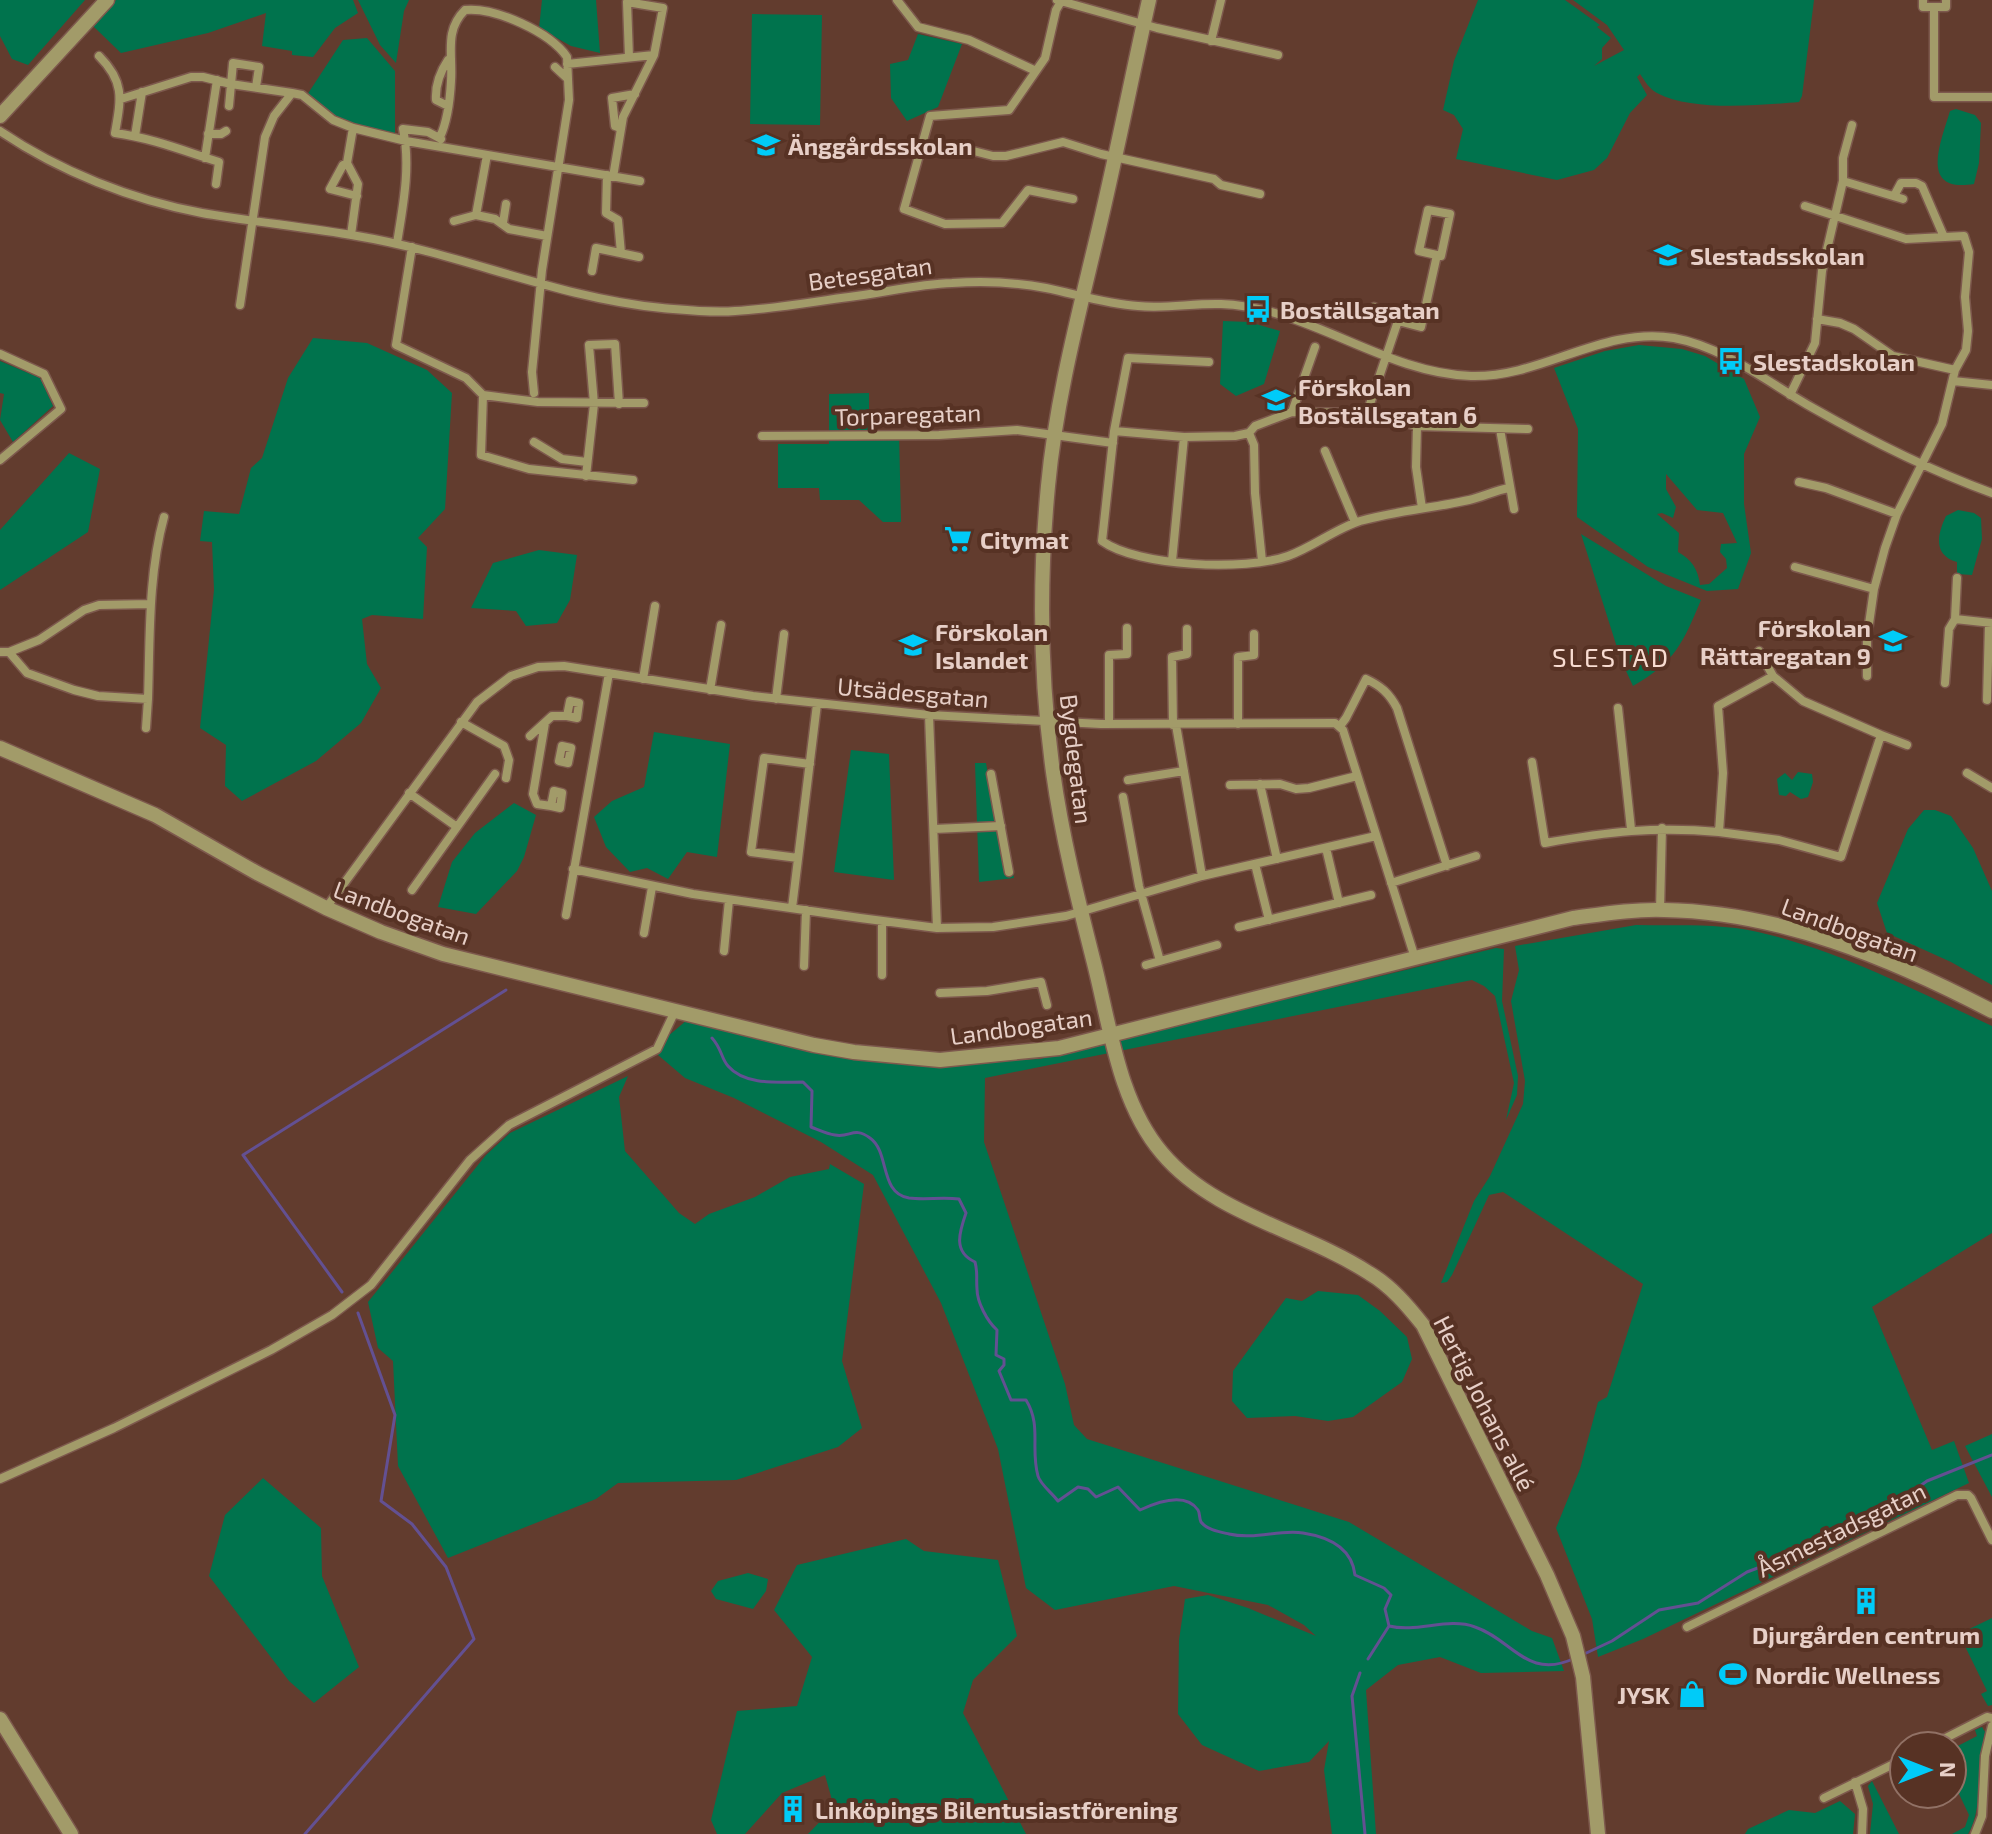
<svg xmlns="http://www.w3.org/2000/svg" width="1992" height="1834" viewBox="0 0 1992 1834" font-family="'Exo 2',sans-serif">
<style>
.green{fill:#00734d;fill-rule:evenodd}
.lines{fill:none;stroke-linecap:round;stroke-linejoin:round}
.stream{stroke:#635092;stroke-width:3}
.minor-casing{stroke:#7d594d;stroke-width:11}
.tertiary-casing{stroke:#7d594d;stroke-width:17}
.minor{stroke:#a29b69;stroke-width:8}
.tertiary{stroke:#a29b69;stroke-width:14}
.labels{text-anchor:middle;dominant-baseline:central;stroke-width:8;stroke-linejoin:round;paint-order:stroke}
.poi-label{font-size:24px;font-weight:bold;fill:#e7cfc7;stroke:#573224;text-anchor:start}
.street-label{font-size:24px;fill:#e7cfc7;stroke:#573224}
.neighbourhood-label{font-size:26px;letter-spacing:2px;fill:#f8dcd1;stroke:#573224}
</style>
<rect width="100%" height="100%" fill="#623c2e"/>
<path class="green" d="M0,0H85L28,65L12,59L0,36Z
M116,0H353L358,13L335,28L313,57L292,55V51L262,46L266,13L208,33L121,53L93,26Z
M358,0H409L404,11L396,63L380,45Z
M542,0H596L600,53L571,46L539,28Z
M1478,0H1565L1600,25L1597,27L1611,38L1602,48V59L1594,66L1624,50L1607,25L1573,0H1814L1802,96L1799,102C1759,105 1693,112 1657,93C1649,89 1645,81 1640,74L1637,77L1647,95L1630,113L1607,158L1594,170L1557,180L1456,159L1463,129L1454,115L1443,110L1454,61Z
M752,14L822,15L820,125L750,124Z
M918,34L962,44L938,107L907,121L891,98L890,64L908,60Z
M367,38L395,71V141L346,129L307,95L343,40Z
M1956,109L1975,115L1981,123L1979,163L1974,184C1918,193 1941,142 1950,111Z
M1223,321L1249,322L1280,331L1264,384L1236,396L1220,384Z
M313,338L367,343L427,370L452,393L445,509L418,538L427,547L423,619L372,615L362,619L367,664L381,688L361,723L316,761L242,801L225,786L226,745L200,728L214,590L212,542L200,541L204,511L239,514L251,468L262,458L288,378Z
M1639,345L1682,349L1705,356L1737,375L1744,379L1760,417L1744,454V504L1751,553L1738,589L1707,591L1648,567L1577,517L1578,429L1554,368L1605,351ZM1666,474L1697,510L1723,513L1737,543L1721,544L1720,552L1726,559L1727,568L1709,584L1700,585C1698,569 1692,560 1678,552L1679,533L1657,514L1662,513L1673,518L1676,507L1666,489Z
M0,361L40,378L53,406L13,442L0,420L4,394L0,393Z
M869,393V430H899L901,522H883L859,500H820L819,488H778V444H829V394Z
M69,453L100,469L88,532L0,590V530Z
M1958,510L1974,513L1981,518L1982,539L1972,575L1957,574V562C1933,555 1937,535 1946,516Z
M1581,534L1666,586L1701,600C1683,643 1675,662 1633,686L1621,660Z
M539,550L577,555L570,600L557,623L526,626L516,611L471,608L493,563Z
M654,732L730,744L717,857L687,852L668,879L647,868L630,872L606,847L594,817L612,801L644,787Z
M851,750L889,754L894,880L834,872Z
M975,763H986L1006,875L1013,874L1014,878L979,882Z
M1798,772L1812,774L1813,782L1808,797L1801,799L1790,792L1786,796L1779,795L1777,779L1785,773L1792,780Z
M514,803L536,815L524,857L517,871L476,914L438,907L452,862L475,833Z
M1924,810H1935L1951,816L1973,848L1992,891V985L1951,962L1887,933L1877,903L1908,829Z
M1636,925C1676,926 1719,923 1758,932C1841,951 1916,991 1992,1026V1233L1872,1307L1932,1450L1954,1441L1969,1483L1643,1639L1598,1657L1592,1619L1556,1528L1580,1469L1598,1402L1607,1397L1643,1284L1503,1192L1489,1195L1452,1275L1447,1282L1441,1283L1474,1201L1490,1176L1523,1104L1525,1081L1511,1001L1519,970L1515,946Z
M1496,948L1504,949L1502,1001L1518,1076L1517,1095L1506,1120L1514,1083L1495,996L1484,986L1472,980L985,1078L984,1142L1065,1384L1074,1425L1087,1439L1349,1522L1532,1631L1552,1638L1564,1671L1481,1673L1440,1657L1398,1665L1366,1690L1376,1834H1332L1324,1770L1329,1741L1309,1762L1259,1771L1202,1745L1178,1714L1179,1640L1185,1599L1208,1595L1248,1608L1316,1636L1304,1625L1268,1605L1174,1586L1055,1610L1026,1588L998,1449L941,1303L873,1175L821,1142L734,1098L685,1078L658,1055L667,1037L687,1020L959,1062L1040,1059Z
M628,1076L619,1097L625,1151L679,1213L695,1224L709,1214L755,1197L790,1177L829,1169L830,1164L864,1184L842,1361L862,1428L838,1447L736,1480L618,1483L596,1499L448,1558L398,1466L393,1361L378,1348L368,1302L486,1155L510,1133Z
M1318,1291L1358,1295L1380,1311L1407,1337L1412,1359L1402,1382L1353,1417L1328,1421L1295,1416L1247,1418L1232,1401L1233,1371L1286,1298L1302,1301Z
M1992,1434V1497L1965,1446Z
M263,1478L321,1528L322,1576L359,1667L314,1703L289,1681L209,1576L225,1515Z
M906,1539L924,1551L998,1560L1017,1636L973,1680L963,1713L1026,1834H808L834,1807L825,1775L782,1793L745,1834H717L711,1820L737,1711L797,1706L812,1657L774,1610L797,1565Z
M748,1573L768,1579L766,1591L753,1609L716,1599L711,1591L718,1581Z
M1992,1618V1705L1988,1706L1981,1694L1987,1691L1959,1634Z
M1982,1727L1985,1732C1978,1761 1983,1811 1968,1834H1952L1965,1827L1969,1815L1952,1779V1749L1977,1736L1975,1730Z
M1872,1781L1899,1834H1870L1873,1804L1868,1786Z
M1840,1801L1855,1814L1853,1834H1745L1748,1829L1789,1810L1815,1813Z"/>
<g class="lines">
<path class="stream" d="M712,1038C722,1049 721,1058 728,1066C745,1086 780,1082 803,1082L812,1091L811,1127C819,1130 827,1134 835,1135C850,1138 854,1126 870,1138C890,1152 879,1193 909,1198C925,1200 942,1197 959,1199L966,1213C959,1233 953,1252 975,1262C978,1273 976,1278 977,1289C977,1302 987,1321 997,1330L996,1355L1004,1359V1365L999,1371L1011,1400H1026C1042,1426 1030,1448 1038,1476C1040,1484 1052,1493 1058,1501L1078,1487L1088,1489L1096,1497L1118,1487L1140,1510C1155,1503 1185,1491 1198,1510C1200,1513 1199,1518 1201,1522C1207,1530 1220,1532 1229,1534C1255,1540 1280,1529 1303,1533C1329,1537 1352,1548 1355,1575L1384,1588L1391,1595L1385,1609L1389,1626C1417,1633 1448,1617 1475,1627C1512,1639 1527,1681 1575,1658
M342,1292L243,1155L506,990
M1582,1655L1612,1641L1659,1610L1698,1603L1747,1572L1790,1556L1820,1536L1892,1506L1927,1481L1992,1455
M1368,1659L1389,1626
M1360,1673L1352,1696L1365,1834
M305,1834L474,1639L446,1567L412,1524L381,1501L395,1415L358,1313"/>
<g class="minor-casing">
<path id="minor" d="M897,0L918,27L969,40L1036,71
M1057,0L1157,28L1278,55
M1062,0L1056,10L1045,58L1009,110L930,116L904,209L945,224L1002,223L1028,190L1073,199
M1923,0V7H1946V0
M1934,7V97H1992
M1211,41L1221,0
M99,56C125,82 121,99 115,133C152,138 184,151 219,162L216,184
M567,64L654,55L663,8L627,2L629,57
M121,99L191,77H203L231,84L292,93
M229,106L233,63L259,67L256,87
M448,106L436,100C435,84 440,72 448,60
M620,128L615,126L612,98L635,94
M0,131C59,171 132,200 202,213C254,222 306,227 357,236C460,253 557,298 662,308C686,310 711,313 735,311C773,309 811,302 849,297C883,293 917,284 952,283C983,281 1015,282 1046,288C1076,294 1106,304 1138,306C1166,309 1193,303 1221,304C1309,307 1383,373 1471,376C1542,378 1602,326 1674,338C1724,347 1769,383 1813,408C1871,441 1929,470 1992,493
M208,134H221L226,131
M135,136L142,92
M440,137C448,120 450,100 451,81C453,54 444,31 465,10C495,7 550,32 567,57L568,79
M954,146L993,156H1006L1063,142L1101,154L1214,179L1221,185L1260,194
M205,158L217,80
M347,163L343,165L330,189L357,196
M607,175L606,213L618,220L621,253
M613,177L623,117L654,55
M1843,181V158L1852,125
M1894,196L1901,183H1916L1922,186L1944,237
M1805,206L1906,239L1964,236L1969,252L1965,297L1968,331L1966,350L1955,370L1942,424L1897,514L1885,548L1874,589L1867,638V676
M1428,210L1450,214L1441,256L1419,251Z
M476,215L495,219L509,229L547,236
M454,221L476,215L487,155
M503,223L506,204
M351,235L358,184L347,163L353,128
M397,243C403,206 411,166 403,129L428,132L441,139
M412,247L396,345L466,378L483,395L538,402L644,403
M592,271L596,248L639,257
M240,305L265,137L274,116L292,93L302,95L333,120L353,128L406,141L640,181
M1374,307L1398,321
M1817,319L1840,323L1854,329L1893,356L1955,370
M0,354L44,374L61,409L0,460
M1209,362L1128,358L1114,431L1102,541C1138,567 1246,571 1288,556C1313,547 1335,529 1360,521C1396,511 1433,508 1469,500C1483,497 1495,490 1510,488
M1953,381L1992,385
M534,393L532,372L542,270L569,100L568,79L555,67
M483,395L481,455L529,469L633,480
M1790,395L1815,343L1822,271L1843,181L1903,199
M1292,412L1315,347
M1367,413L1398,321L1421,327L1437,255
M1417,426L1416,467L1422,508
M1500,429L1514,509
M1114,431L1184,437L1235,436L1249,433L1255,426L1292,412L1367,413L1417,426L1528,429
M1249,433L1254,445L1255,493L1262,561
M762,436L939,435L1017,430L1113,443
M534,442L562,459L587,462
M1325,451L1355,522
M586,476L594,404L589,345L615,344L619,404
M1799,482L1826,488L1897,514
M1172,561L1184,437
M1795,567L1874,589
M1955,619L1957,578
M1759,651L1773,676
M0,652H9L27,673L74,690L98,696L148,699C150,639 148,575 164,517
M9,652L39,640L84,610L99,605L151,604
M643,679L655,606
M1945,683L1949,629L1955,619L1992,623
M710,690L721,625
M776,699L784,634
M1987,700L1989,623
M570,701L579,703L577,718L567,716Z
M1618,708L1631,829
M929,715L937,928
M461,722L504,746L509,760L506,778
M545,723L533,794L537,804L551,806
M1109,724V655L1127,654V628
M1238,724V657L1254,655V634
M1173,725L1172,657L1187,654V629
M1176,725L1202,876
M1340,726L1346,718L1366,679C1381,686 1389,693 1397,708L1447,866
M146,728L148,699
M1881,735L1907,745
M530,736L552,716H567
M562,746L571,748L568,763L559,761Z
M1532,762L1545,843C1607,832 1655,826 1719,832L1723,773L1718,706L1773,676L1803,701L1881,735L1841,857L1779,840L1719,832
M1967,773L1992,788
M991,774L1009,872
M1128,780L1184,771
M1260,784L1277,859
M1230,785L1280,784L1296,789L1309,788L1357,776
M554,791L562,793L560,808L551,806Z
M409,793L457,827
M1123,797L1139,886L1160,961L1146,965
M934,829L1001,826
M1326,848L1339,903
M798,858L751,852L764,758L810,764
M1255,864L1269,920
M573,869L693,894L860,918L937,928L993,927L1066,916L1202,876L1376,836
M1391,883L1476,856
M412,890L495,774
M326,908L477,702L511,676L538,667L564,666L753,696L929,715L1101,724L1335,723L1343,730L1415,958
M792,908L817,704
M1660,910L1662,828
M566,915L609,673
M882,921V975
M1239,927L1371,895
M644,933L652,887
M724,951L729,900
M1160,961L1217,945
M804,966L806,910
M940,993L987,991L1041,982L1047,1005
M0,1479L114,1428L271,1350L332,1315L371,1285L470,1160L509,1125L657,1049L675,1011
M1687,1627L1957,1495H1968L1971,1498L1992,1540
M1930,1746L1987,1717L1992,1718
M1855,1782L1863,1809L1862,1834
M1824,1798L1904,1759
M1975,1834L1982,1816L1985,1756L1992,1726"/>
</g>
<g class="tertiary-casing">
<path id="tertiary" d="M1149,0C1132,76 1117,152 1099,228C1079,313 1056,399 1048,486C1039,581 1040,678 1053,772C1062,837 1078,900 1094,963C1110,1026 1119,1103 1162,1153C1214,1215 1303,1230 1369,1273C1391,1286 1407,1305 1423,1325L1547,1575L1573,1636L1583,1677L1598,1834
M0,116L107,0
M0,748L155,815L257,873L326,908L381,932L443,954L814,1045L854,1052L940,1060L1059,1048L1573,918C1603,914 1633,909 1664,910C1780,912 1890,958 1992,1011
M0,1719L71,1834"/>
</g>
<use href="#minor" class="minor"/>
<use href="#tertiary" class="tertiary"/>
</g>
<defs>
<g id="school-bare" transform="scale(2.16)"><path d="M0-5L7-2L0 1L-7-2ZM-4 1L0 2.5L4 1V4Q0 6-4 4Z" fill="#00cbf8" stroke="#573224" stroke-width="2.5" paint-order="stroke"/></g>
<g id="bus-bare" transform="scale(2.16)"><path d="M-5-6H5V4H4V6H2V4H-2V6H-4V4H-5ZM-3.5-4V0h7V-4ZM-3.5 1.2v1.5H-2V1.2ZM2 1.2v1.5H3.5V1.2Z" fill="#00cbf8" stroke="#573224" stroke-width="2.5" paint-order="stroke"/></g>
<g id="supermarket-bare" transform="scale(2.16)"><path d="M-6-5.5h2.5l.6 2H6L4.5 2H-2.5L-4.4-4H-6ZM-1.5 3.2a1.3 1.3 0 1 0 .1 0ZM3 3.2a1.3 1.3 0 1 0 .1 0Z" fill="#00cbf8" stroke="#573224" stroke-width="2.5" paint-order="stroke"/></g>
<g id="building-bare" transform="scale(2.16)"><path d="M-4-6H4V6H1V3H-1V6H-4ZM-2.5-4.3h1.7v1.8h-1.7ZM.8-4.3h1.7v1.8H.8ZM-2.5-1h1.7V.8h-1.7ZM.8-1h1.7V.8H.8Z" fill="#00cbf8" stroke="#573224" stroke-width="2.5" paint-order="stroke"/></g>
<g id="stadium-bare" transform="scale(2.16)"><path d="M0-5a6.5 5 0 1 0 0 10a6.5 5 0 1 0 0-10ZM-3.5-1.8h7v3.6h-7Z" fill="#00cbf8" stroke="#573224" stroke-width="2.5" paint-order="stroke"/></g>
<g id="shop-bare" transform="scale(2.16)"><path d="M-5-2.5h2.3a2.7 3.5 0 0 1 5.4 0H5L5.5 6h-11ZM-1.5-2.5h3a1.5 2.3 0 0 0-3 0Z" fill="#00cbf8" stroke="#573224" stroke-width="2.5" paint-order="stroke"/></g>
</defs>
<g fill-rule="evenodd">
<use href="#school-bare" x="766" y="145"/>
<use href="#school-bare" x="1668" y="255"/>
<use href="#bus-bare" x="1258" y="309"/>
<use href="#bus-bare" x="1731" y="361"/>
<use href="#school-bare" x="1276" y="400"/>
<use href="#supermarket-bare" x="958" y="539"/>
<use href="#school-bare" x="1893" y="641"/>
<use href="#school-bare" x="913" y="645"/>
<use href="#building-bare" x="1866" y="1601"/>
<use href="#stadium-bare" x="1733" y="1674"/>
<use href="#shop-bare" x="1692" y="1694"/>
<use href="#building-bare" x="793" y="1809"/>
</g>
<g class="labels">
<g class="poi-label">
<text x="788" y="145">Änggårdsskolan</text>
<text x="1690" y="255">Slestadsskolan</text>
<text x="1280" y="309">Boställsgatan</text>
<text x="1753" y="361">Slestadskolan</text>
<text x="1298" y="386">Förskolan<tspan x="1298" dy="28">Boställsgatan 6</tspan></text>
<text x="980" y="539">Citymat</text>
<text x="1871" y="627" text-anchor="end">Förskolan<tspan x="1871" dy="28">Rättaregatan 9</tspan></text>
<text x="935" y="631">Förskolan<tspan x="935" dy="28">Islandet</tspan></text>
<text x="1866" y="1634" text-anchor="middle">Djurgården centrum</text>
<text x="1755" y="1674">Nordic Wellness</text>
<text x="1670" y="1694" text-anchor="end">JYSK</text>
<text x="815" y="1809">Linköpings Bilentusiastförening</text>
</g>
<g class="street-label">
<text transform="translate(870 273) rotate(-8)">Betesgatan</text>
<text transform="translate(908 414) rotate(-2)">Torparegatan</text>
<text transform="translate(913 692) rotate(5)">Utsädesgatan</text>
<text transform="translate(1077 759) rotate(83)">Bygdegatan</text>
<text transform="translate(402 912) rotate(20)">Landbogatan</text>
<text transform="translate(1850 929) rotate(20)">Landbogatan</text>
<text transform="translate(1021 1026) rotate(-8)">Landbogatan</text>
<text transform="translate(1485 1403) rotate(63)">Hertig Johans allé</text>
<text transform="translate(1841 1529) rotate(-26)">Åsmestadsgatan</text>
</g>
<g class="neighbourhood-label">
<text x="1611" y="656">SLESTAD</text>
</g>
</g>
<g transform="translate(1928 1770) rotate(90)"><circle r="38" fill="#573224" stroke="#917165" stroke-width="2"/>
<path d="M0-6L14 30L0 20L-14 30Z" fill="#00cbf8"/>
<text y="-12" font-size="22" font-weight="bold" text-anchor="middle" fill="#e7cfc7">N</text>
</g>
</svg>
